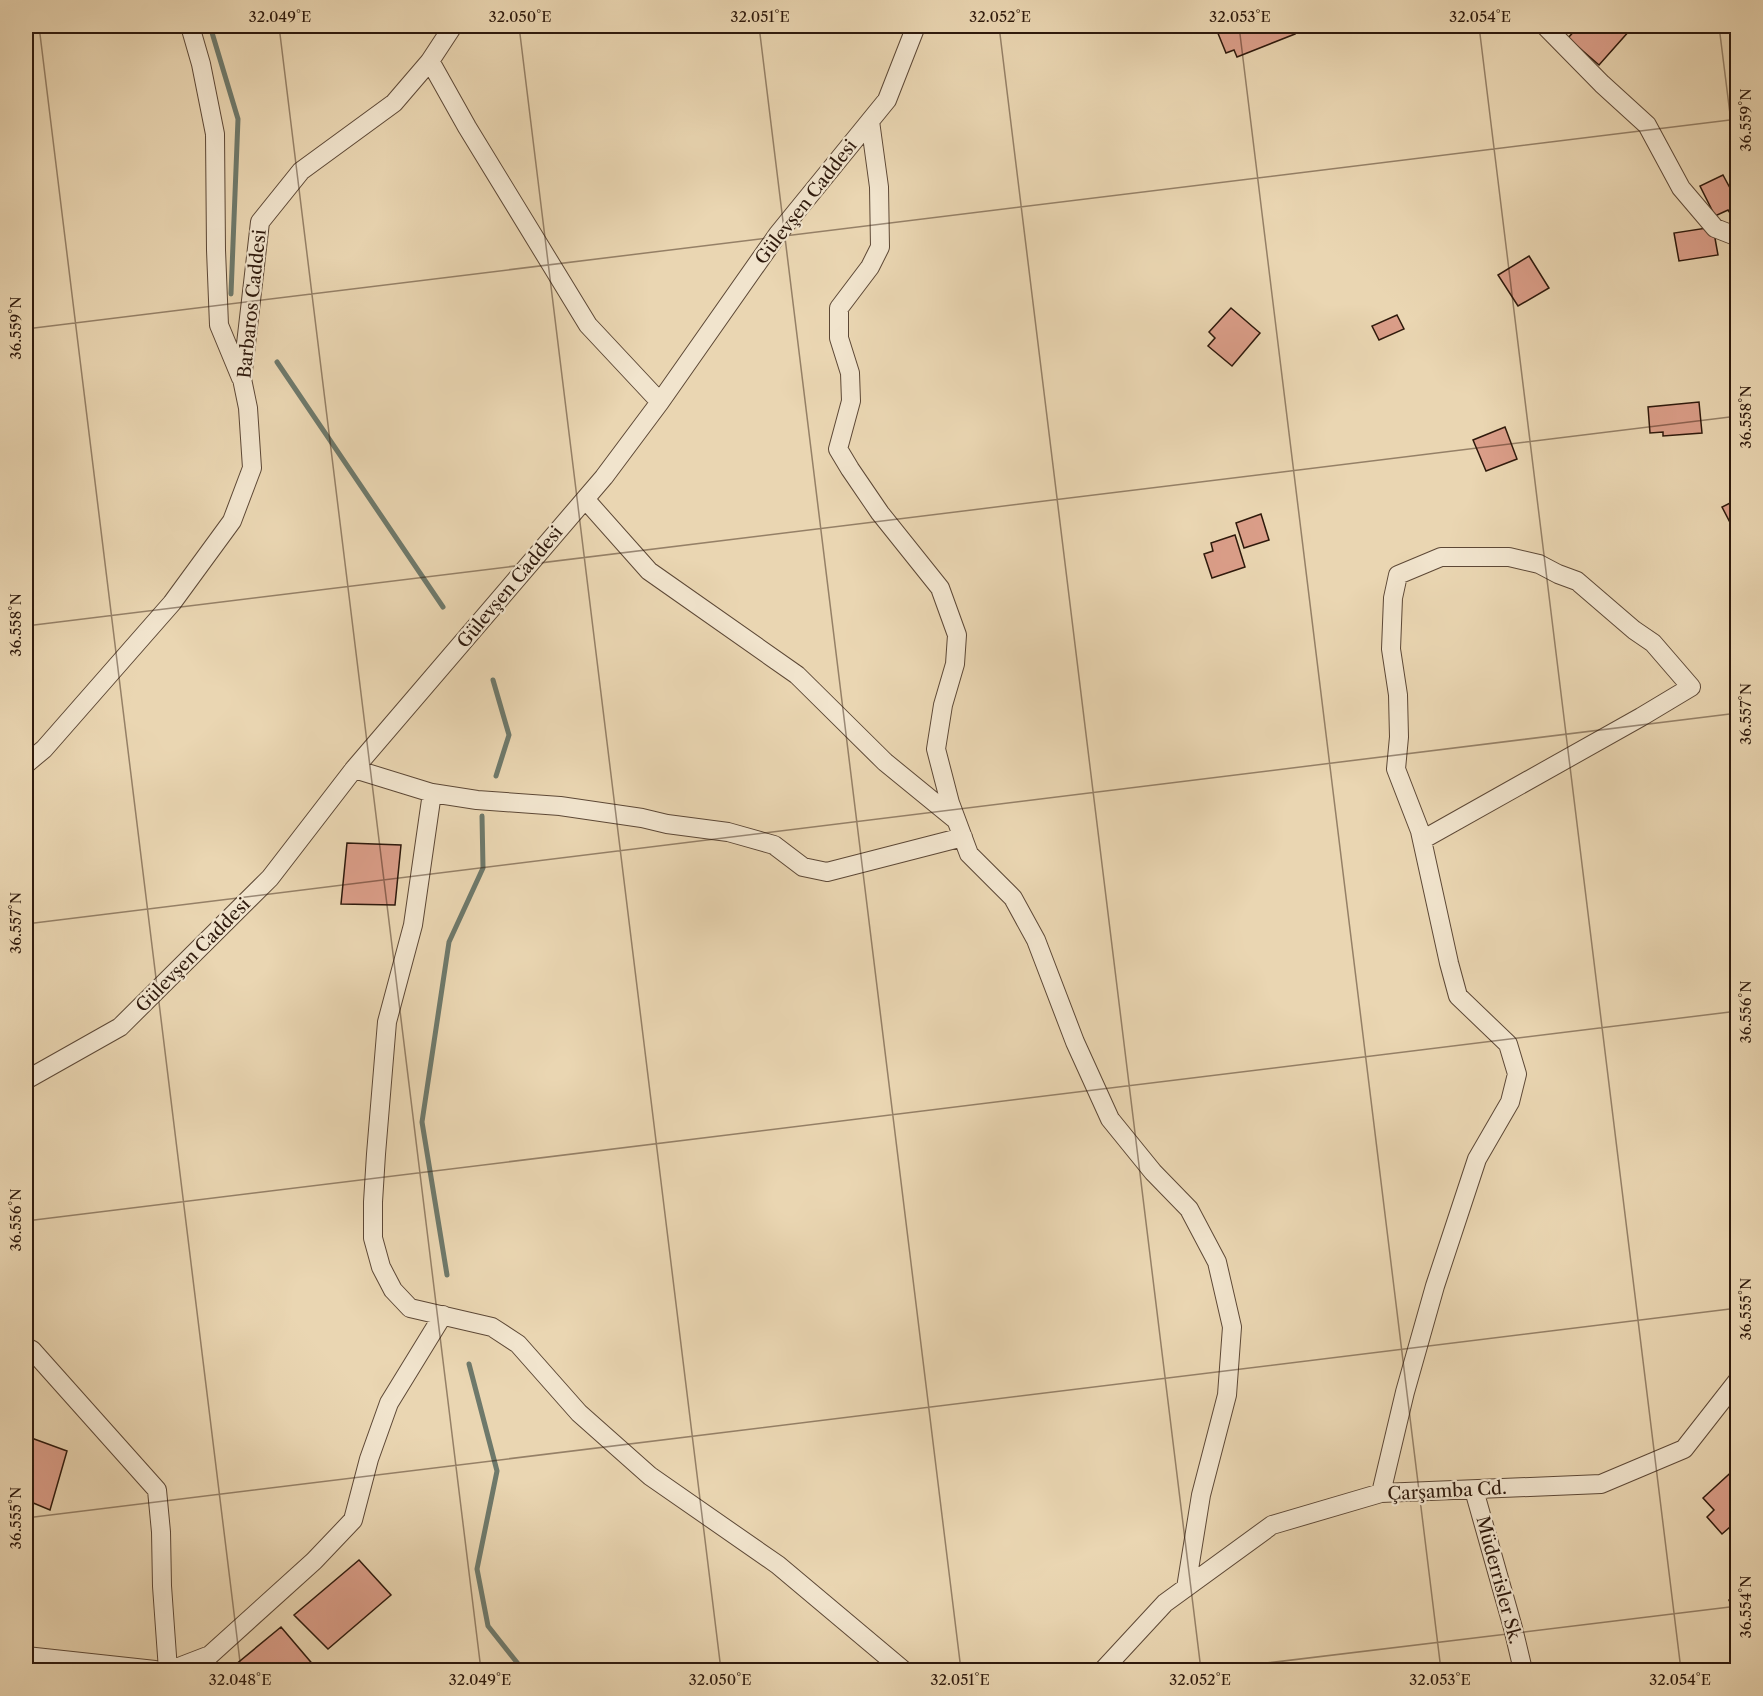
<svg xmlns="http://www.w3.org/2000/svg" width="1763" height="1696" viewBox="0 0 1763 1696" font-family="'Libre Caslon Text',serif">
<style>
.lines{fill:none;stroke-linecap:round;stroke-linejoin:round}
.stream{stroke:#6e796b;stroke-width:5}
.building{fill:#db9e89;stroke:#2e190c;stroke-width:1.5}
.minor-casing{stroke:#5d4836;stroke-width:20}
.minor{stroke:#f1e4cd;stroke-width:18}
.ticks{fill:none;stroke:#2e190c;stroke-width:1.5;stroke-opacity:0.45}
.labels{text-anchor:middle;dominant-baseline:central;stroke-width:4.5;stroke-linejoin:round;paint-order:stroke}
.street-label{font-size:18px;fill:#2e190c;stroke:#f1e4cd}
.neatline{fill:none;stroke:#2e190c;stroke-width:2}
.ticks-label{font-size:15px;text-anchor:middle;fill:#2e190c}
</style>
<rect width="100%" height="100%" fill="#ead6b2"/>
<filter id="stains"><feTurbulence type="fractalNoise" baseFrequency=".00333" numOctaves="4"/><feColorMatrix values="0 0 0 0 .2 0 0 0 0 .09 0 0 0 0 .02 0 0 0 .5 -.17"/></filter>
<radialGradient id="worn" r=".72"><stop offset=".6" stop-color="#630" stop-opacity="0"/><stop offset="1" stop-color="#630" stop-opacity=".3"/></radialGradient>
<g class="lines">
<path class="stream" d="M210,26L238,119L231,294
M277,362L443,607
M493,680L509,735L496,776
M447,1275L422,1122L449,942L483,868L482,816
M469,1364L497,1471L477,1569L488,1626L523,1670"/>
</g>
<path class="building" d="M1215,26H1292L1295,34L1237,57L1234,50L1226,53Z
M1579,26H1625L1630,30L1599,65L1568,38Z
M1723,175L1738,203V209L1730,213L1728,210L1715,216L1700,186Z
M1713,227L1718,255L1679,261L1674,233Z
M1529,256L1549,288L1518,306L1498,275Z
M1231,308L1260,333L1232,366L1208,346L1215,338L1209,332Z
M1397,315L1404,329L1379,340L1372,326Z
M1699,402L1702,433L1663,436V432L1650,433L1648,407Z
M1505,427L1517,459L1486,471L1473,440Z
M1738,499V538L1722,507Z
M1261,514L1269,540L1244,548L1236,523Z
M1235,535L1245,567L1212,578L1204,554L1213,551L1211,543Z
M347,843L401,845L395,905L341,904Z
M26,1436L67,1451L50,1510L26,1500Z
M1738,1466V1520L1722,1534L1707,1517L1714,1510L1703,1498Z
M359,1560L391,1595L328,1649L294,1615Z
M1738,1596V1618L1729,1600Z
M281,1627L315,1667L311,1670H229Z"/>
<g class="lines">
<g class="minor-casing">
<path id="minor" d="M190,26L201,64L215,134L216,250L219,325L241,378
M1545,26L1602,84L1647,125L1681,188L1715,228L1738,237
M430,61L467,127L588,325L660,402
M870,121L879,187L880,247L870,267L839,308V338L850,373L851,401L838,449L850,469L880,513L940,588L957,635L955,664L943,705L936,749L950,803L969,854L1013,898L1036,940L1075,1042L1110,1119L1153,1172L1189,1209L1217,1262L1232,1327L1227,1395L1201,1495L1186,1588
M585,499L649,571L797,675L885,762L956,820
M26,764L44,749L172,603L232,521L252,468L248,408L242,379L260,222L301,171L394,103L430,61L453,26
M354,769L432,793L477,800L560,806L642,818L667,824L728,832L774,845L803,867L827,872L963,837
M432,793L413,925L387,1022L376,1154L373,1202V1238L381,1267L393,1290L410,1308L492,1327L518,1344L579,1413L650,1476L778,1565L903,1670
M26,1080L120,1027L270,878L354,769L604,477L660,402L778,234L887,100L916,26
M26,1347L32,1350L157,1490L161,1532L162,1586L168,1670
M1474,1490L1513,1628L1523,1670
M1381,1493L1405,1392L1435,1286L1477,1159L1510,1102L1517,1074L1508,1044L1458,996L1449,963L1420,831L1396,769L1399,737L1398,695L1391,649L1393,598L1398,575L1441,557H1509L1539,564L1558,574L1577,581L1634,630L1653,643L1691,687L1641,717L1422,840
M26,1656L155,1670
M171,1670L210,1655L314,1561L353,1520L369,1459L389,1403L443,1315
M1103,1670L1165,1603L1272,1525L1381,1493L1601,1484L1684,1449L1738,1380"/>
</g>
<use href="#minor" class="minor"/>
</g>
<path class="ticks" d="M39,26L241,1670M279,26L481,1670M519,26L721,1670M759,26L961,1670M999,26L1201,1670M1239,26L1441,1670M1479,26L1681,1670M1719,26L1738,178M26,31L74,26M26,329L1738,119M26,626L1738,416M26,924L1738,713M26,1221L1738,1011M26,1518L1738,1308M1209,1670L1738,1606"/>
<g class="labels">
<g class="street-label">
<text transform="translate(806 202) rotate(-52)">Gülevşen Caddesi</text>
<text transform="translate(252 304) rotate(-84)">Barbaros Caddesi</text>
<text transform="translate(510 587) rotate(-50)">Gülevşen Caddesi</text>
<text transform="translate(193 955) rotate(-45)">Gülevşen Caddesi</text>
<text transform="translate(1447 1491) rotate(-3)">Çarşamba Cd.</text>
<text transform="translate(1499 1580) rotate(75)">Müderrisler Sk.</text>
</g>
</g>
<rect width="1763" height="1696" fill="none" stroke="#ead6b2" stroke-width="66"/>
<rect x="33" y="33" width="1697" height="1630" class="neatline"/>
<g class="ticks-label">
<text x="280" y="22">32.049°E</text>
<text x="520" y="22">32.050°E</text>
<text x="760" y="22">32.051°E</text>
<text x="1000" y="22">32.052°E</text>
<text x="1240" y="22">32.053°E</text>
<text x="1480" y="22">32.054°E</text>
<text transform="translate(1746 120) rotate(-90)" y="5">36.559°N</text>
<text transform="translate(16 328) rotate(-90)" y="5">36.559°N</text>
<text transform="translate(1746 417) rotate(-90)" y="5">36.558°N</text>
<text transform="translate(16 625) rotate(-90)" y="5">36.558°N</text>
<text transform="translate(1746 714) rotate(-90)" y="5">36.557°N</text>
<text transform="translate(16 923) rotate(-90)" y="5">36.557°N</text>
<text transform="translate(1746 1012) rotate(-90)" y="5">36.556°N</text>
<text transform="translate(16 1220) rotate(-90)" y="5">36.556°N</text>
<text transform="translate(1746 1309) rotate(-90)" y="5">36.555°N</text>
<text transform="translate(16 1518) rotate(-90)" y="5">36.555°N</text>
<text transform="translate(1746 1607) rotate(-90)" y="5">36.554°N</text>
<text x="240" y="1685">32.048°E</text>
<text x="480" y="1685">32.049°E</text>
<text x="720" y="1685">32.050°E</text>
<text x="960" y="1685">32.051°E</text>
<text x="1200" y="1685">32.052°E</text>
<text x="1440" y="1685">32.053°E</text>
<text x="1680" y="1685">32.054°E</text>
</g>
<rect width="100%" height="100%" filter="url(#stains)"/>
<rect width="100%" height="100%" fill="url(#worn)"/>
</svg>
